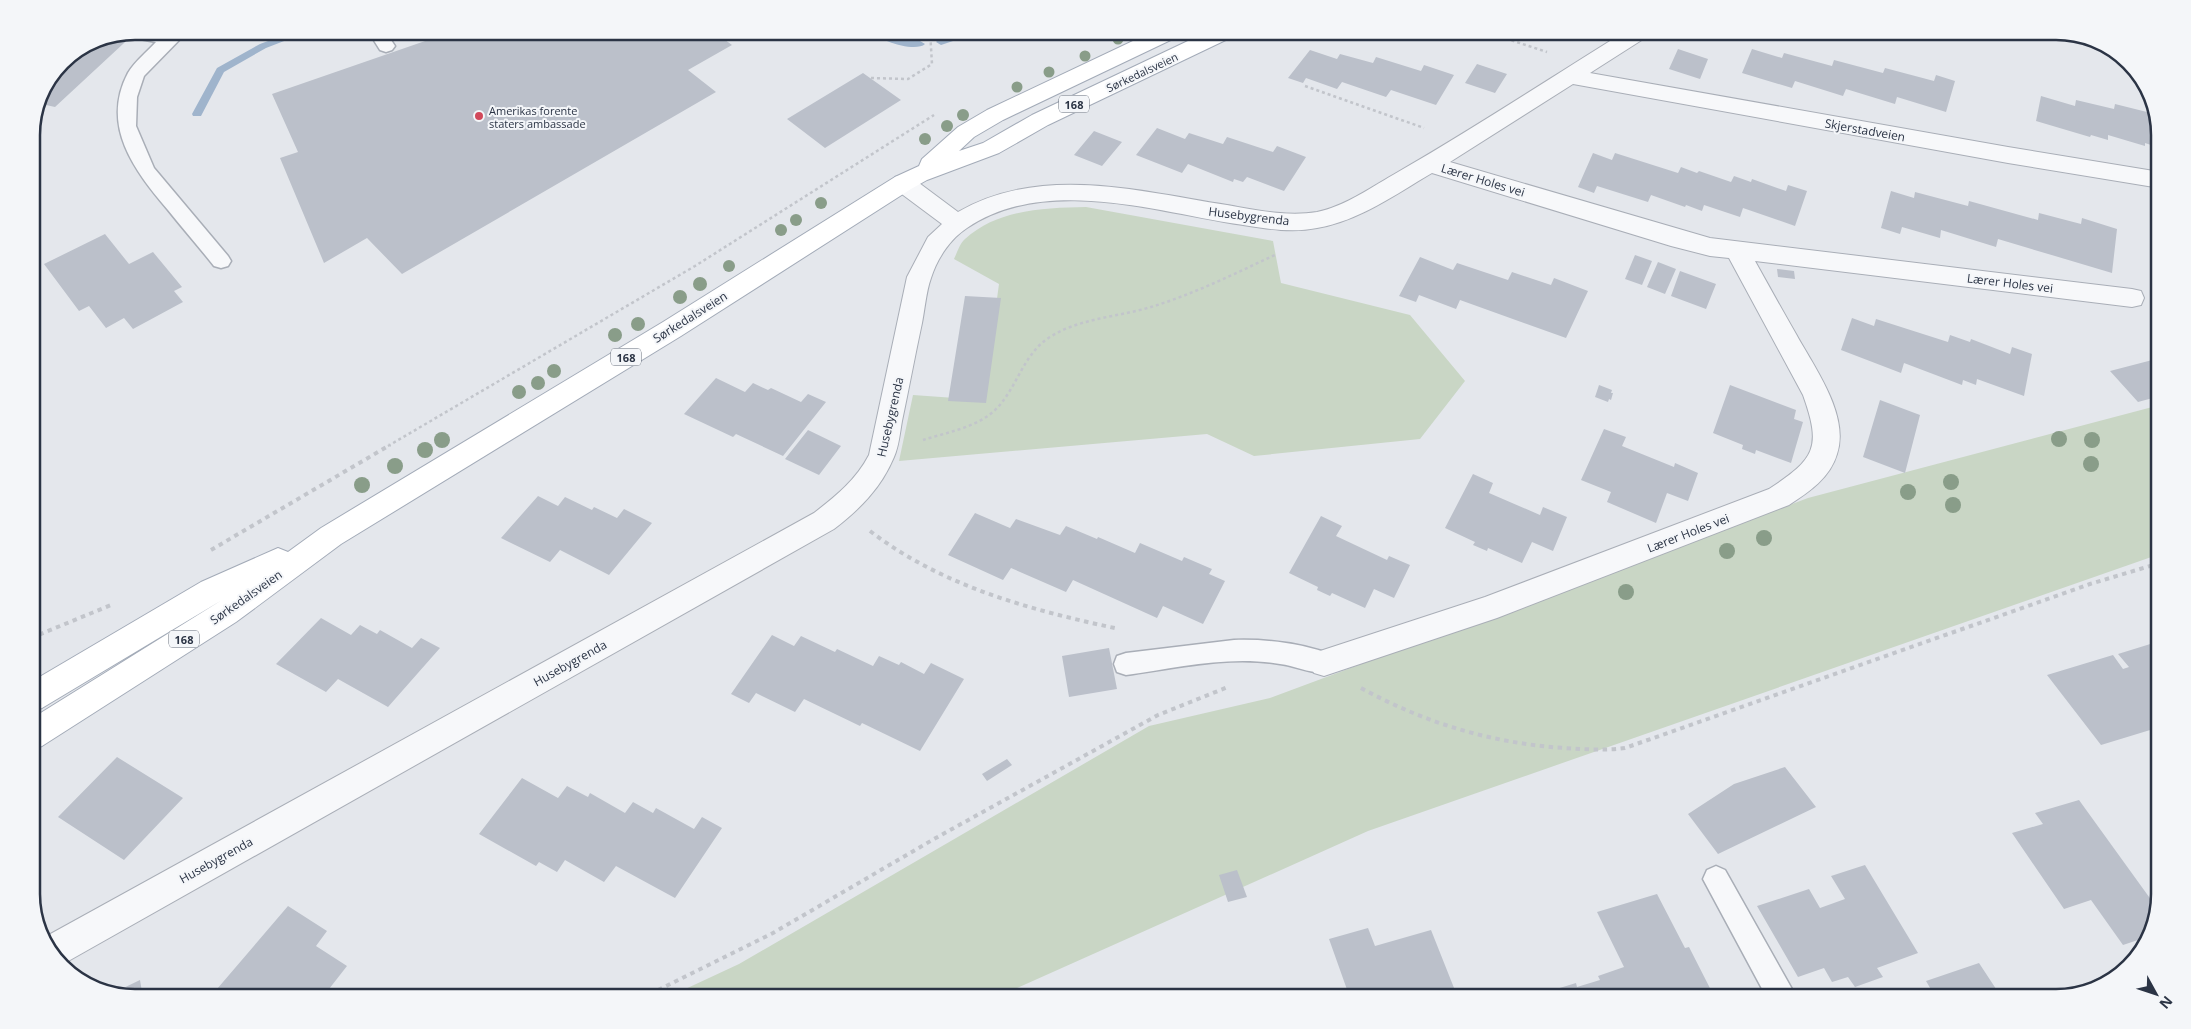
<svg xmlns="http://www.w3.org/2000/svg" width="2191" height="1029" viewBox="0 0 2191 1029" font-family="'Open Sans',sans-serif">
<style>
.green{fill:#c9d6c5}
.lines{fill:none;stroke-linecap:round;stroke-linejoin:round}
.stream{fill:#9fb4cc;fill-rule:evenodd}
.building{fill:#bbc0ca}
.service-casing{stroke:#a9aeb7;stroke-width:3}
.minor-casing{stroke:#a9aeb7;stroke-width:2}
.primary-casing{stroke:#a3abb8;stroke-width:2}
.path-far1{stroke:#c2c5cb;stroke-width:2.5;stroke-dasharray:3 3;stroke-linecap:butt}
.path{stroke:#c2c5cb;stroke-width:4;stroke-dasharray:4.5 4.5;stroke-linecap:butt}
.service{fill:#f7f8fa;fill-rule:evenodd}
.minor{fill:#f7f8fa;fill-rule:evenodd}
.primary{fill:#fff;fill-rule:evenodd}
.tree{fill:#899d89}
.poi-dot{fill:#d1495b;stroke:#f4f6f9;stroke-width:2}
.labels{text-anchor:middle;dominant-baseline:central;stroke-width:4;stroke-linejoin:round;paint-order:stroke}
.far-street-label{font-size:11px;fill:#2b3445;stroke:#f4f6f9}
.shield{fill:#f4f6f9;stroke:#676e7b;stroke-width:1}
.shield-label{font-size:11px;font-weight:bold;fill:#2b3445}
.far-poi-label{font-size:11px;fill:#2b3445;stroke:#f4f6f9;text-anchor:start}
.street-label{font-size:12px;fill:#2b3445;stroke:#f4f6f9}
.rim{fill:none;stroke:#2b3445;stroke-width:2.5}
</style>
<rect width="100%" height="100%" fill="#e4e7ec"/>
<path class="green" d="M1086,207L1273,241L1281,283L1410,315L1465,381L1420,439L1254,456L1207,434L899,461L913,395L983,400L999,284L954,259C957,253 960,243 965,239C998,209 1044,208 1086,207Z
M2160,405V554L1368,831L995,998H666L739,964L1149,726L1270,698L1808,498Z"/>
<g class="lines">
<path class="stream" d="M295,31H310L266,48L224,72L201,116H193L192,114L217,68L260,44Z
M868,31H882L903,40L920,41L925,44C915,53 878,40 868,31Z
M967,31H983L941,45L936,42L938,40Z"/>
</g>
<path class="building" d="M137,31L55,107L37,103L39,95L62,61L96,39Z
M454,31H713L732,45L688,70L716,92L402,274L367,238L324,263L280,158L298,152L272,94Z
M1678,49L1708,59L1700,79L1669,69Z
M1752,49L1782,58L1784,53L1832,66L1834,60L1883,73L1885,68L1934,81L1936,75L1955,81L1946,112L1897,97L1895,104L1846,89L1843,96L1795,81L1792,88L1742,73Z
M1310,50L1337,59L1340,54L1373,63L1376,57L1421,71L1424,65L1454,75L1436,105L1391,90L1386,97L1342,82L1337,89L1306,78L1303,83L1288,78Z
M1477,64L1507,74L1495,93L1465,83Z
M863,73L901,100L825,148L787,119Z
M2041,96L2075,106L2076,100L2114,109L2115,104L2155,114L2160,128V148L2145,143V146L2108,135V140L2091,135L2090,137L2036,121Z
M1157,128L1185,139L1189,133L1223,144L1227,137L1273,152L1277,146L1306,157L1284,191L1247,177L1243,182L1234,179L1233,182L1188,164L1182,173L1136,155Z
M1094,131L1122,142L1102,166L1074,155Z
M1593,153L1612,160L1615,153L1678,173L1681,167L1697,173L1699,171L1731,182L1734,176L1751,182L1752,179L1786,191L1788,185L1807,191L1795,226L1743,208L1740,217L1704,205L1702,211L1686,205L1685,207L1651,195L1648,202L1597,186L1594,193L1578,187Z
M1891,191L1914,198L1915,192L1968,206L1969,201L2038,220L2039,213L2081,224L2082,218L2117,229L2112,273L1998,239L1996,247L1941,230L1940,238L1902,227L1900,234L1881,228Z
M105,234L129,264L153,252L182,287L174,291L183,302L133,329L124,318L106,328L89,306L79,311L44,264Z
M1635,255L1652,261L1642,285L1625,279Z
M1420,257L1453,270L1457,263L1508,280L1512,272L1551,285L1554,278L1588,291L1566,338L1460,300L1456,309L1419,295L1416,302L1399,296Z
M1658,262L1676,269L1665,294L1647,287Z
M1777,269L1794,271L1795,279L1778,277Z
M1680,271L1716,284L1706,309L1671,296Z
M965,296L1001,298L986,403L948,401Z
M1852,318L1874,326L1876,319L1948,342L1950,335L1970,342L1971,339L2010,354L2012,347L2032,354L2024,396L1977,379L1976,385L1963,380L1962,385L1904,363L1901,373L1841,350Z
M2160,358V396L2138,402L2110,371Z
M716,378L745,392L753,383L768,390L771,388L801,402L808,394L826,402L783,456L736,434L733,437L684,414Z
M1599,385L1612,390L1611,393H1613L1611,400L1609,399L1608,402L1595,397Z
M1730,385L1796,410L1794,419L1803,422L1791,463L1756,450L1755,454L1742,449L1743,445L1713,433Z
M1880,400L1920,415L1905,473L1863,457Z
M1604,429L1626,437L1622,446L1674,467L1675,463L1698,473L1688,501L1667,493L1656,523L1607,502L1611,492L1581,480Z
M808,430L841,446L819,475L785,459Z
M1473,474L1493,483L1489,493L1540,515L1543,507L1567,517L1553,551L1532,542L1522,563L1488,548L1487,551L1473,545L1475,542L1445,528Z
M538,496L558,506L565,497L592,510L594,507L617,518L624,509L652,523L609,575L560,550L550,562L501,538Z
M975,513L1010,528L1016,519L1060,535L1066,526L1097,539L1098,537L1135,553L1140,543L1182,561L1184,557L1212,569L1209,574L1225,581L1203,624L1163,606L1157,618L1073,580L1066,592L1011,568L1003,580L948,555Z
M1321,516L1342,526L1336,536L1387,560L1389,556L1410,565L1394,598L1374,589L1365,608L1332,593L1330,596L1317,590L1318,587L1289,573Z
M321,618L351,635L360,625L377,634L380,630L412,648L421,638L440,648L388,707L338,679L326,692L276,664Z
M772,635L794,646L801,636L835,652L837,649L873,666L879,656L899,665L901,662L924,674L931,663L964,679L920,751L862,723L860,726L804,699L795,712L756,693L749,703L731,694Z
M2160,641V709L2157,710L2160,714V727L2101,745L2047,675L2113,655L2123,669L2129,667L2118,654Z
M1109,648L1117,689L1069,697L1062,656Z
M117,757L183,798L124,860L58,817Z
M1007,759L1012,765L987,781L982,774Z
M1785,767L1816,807L1718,854L1688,814L1734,784Z
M522,778L558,798L567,786L588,797L590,793L625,813L633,802L653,813L656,808L694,829L702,817L722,828L675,898L616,866L604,882L565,860L557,872L539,862L536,866L479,834Z
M2079,800L2157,908L2150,936L2123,945L2091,900L2064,909L2012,833L2043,824L2035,813Z
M2160,803V819L2150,806Z
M1865,865L1918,953L1877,968L1883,977L1855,987L1848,977L1832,982L1824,968L1798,977L1757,906L1809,889L1820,908L1845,899L1831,876Z
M1237,870L1247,897L1228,902L1219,875Z
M1657,894L1685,948L1689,947L1715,998H1541L1540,994L1576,983L1577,987L1600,980L1598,976L1624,967L1597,912Z
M288,906L327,931L316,946L347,966L322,998H230L217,989Z
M1368,928L1375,946L1431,930L1458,998H1350L1329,939Z
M1979,963L2002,998H1936L1926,981Z
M140,980L143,998L113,993Z"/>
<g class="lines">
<g class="service-casing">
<path id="service" d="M135,31L166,33L168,31H188L144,76L137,97L136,126L154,168L228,256L231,261L228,266L221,268L214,266C199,247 183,229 168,210C135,171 100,126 128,73C134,62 147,52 156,42L129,37L127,33Z
M368,31H385L395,46L392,50L386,52L380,50Z
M1234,640C1267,639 1301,643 1333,655L1336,663L1333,671C1317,677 1297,666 1280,664C1229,655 1176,668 1126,675L1117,672L1114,664L1117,656L1126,653Z
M1716,866L1725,870L1797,998H1767L1703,879L1707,870Z"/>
</g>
<g class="minor-casing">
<path id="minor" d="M1626,31H1651L1648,36L1590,73L2008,147L2160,172V188L2008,163L1573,84L1450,162L1710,238L2132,289L2141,291L2144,298L2141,305L2132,307L1755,261C1769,286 1782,310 1796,334C1814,367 1850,415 1837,454C1830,478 1809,492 1789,505L1497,618L1324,676L1314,673L1309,663L1314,653L1485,597L1769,489C1815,459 1822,448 1803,395L1729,258L1710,256L1671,246L1432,173C1396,194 1359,221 1317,228C1288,234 1258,227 1230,223C1147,209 1042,177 967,228C950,239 937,259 931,278C926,292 925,308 922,323C915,355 909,388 902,421C900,432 899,446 894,457C881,488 860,509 834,529L63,964L52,957L45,937L814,513C836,496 856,480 869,455L907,277L928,237L942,224L895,189L892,183L895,177L903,175L911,177L958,212C1042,164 1137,191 1227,205C1256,210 1287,217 1317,212C1346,206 1373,186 1398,172C1475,128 1550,78 1626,31Z"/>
</g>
<g class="primary-casing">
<path id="primary" d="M1154,31H1182L1179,36L1003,120L974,137L959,151L983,143L1032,115L1209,31H1237L1234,36L1048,125L999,153L927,180L911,189L681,336L341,544L236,622L42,746L31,750V719L222,600L42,708L31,712V682L201,582L278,548L288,552L321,528L663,322L895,177L919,166L922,159L958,127L987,110Z"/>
</g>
<path class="path-far1" d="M1483,31L1547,52
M871,78L908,79L932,64L930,31
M1305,86L1424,128
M923,440C948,432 980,427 998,407C1018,385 1024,353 1050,337C1080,318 1118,317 1151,307C1194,294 1236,273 1277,254
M388,446L695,266L934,115"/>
<path class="path" d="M870,531C943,587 1031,610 1119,629
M211,550L390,445
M31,638L111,605
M1361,688C1425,723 1491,743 1564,748C1584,749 1605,751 1625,748L2090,584L2160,563
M642,998L773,933L934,839L1158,715L1228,687"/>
<use href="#service" class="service"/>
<use href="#minor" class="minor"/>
<use href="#primary" class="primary"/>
</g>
<g class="tree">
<circle cx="1118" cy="39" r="5.5"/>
<circle cx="1085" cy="56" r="5.5"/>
<circle cx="1049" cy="72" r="5.5"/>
<circle cx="1017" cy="87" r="5.5"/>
<circle cx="963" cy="115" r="6"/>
<circle cx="947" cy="126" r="6"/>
<circle cx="925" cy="139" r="6"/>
<circle cx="821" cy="203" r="6"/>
<circle cx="796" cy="220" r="6"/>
<circle cx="781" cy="230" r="6"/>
<circle cx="729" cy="266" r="6"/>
<circle cx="700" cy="284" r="7"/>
<circle cx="680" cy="297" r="7"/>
<circle cx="638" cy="324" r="7"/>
<circle cx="615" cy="335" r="7"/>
<circle cx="554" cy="371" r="7"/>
<circle cx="538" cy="383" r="7"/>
<circle cx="519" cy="392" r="7"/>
<circle cx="2059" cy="439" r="8"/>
<circle cx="442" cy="440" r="8"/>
<circle cx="2092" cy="440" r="8"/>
<circle cx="425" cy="450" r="8"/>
<circle cx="2091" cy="464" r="8"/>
<circle cx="395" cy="466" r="8"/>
<circle cx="1951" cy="482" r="8"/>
<circle cx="362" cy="485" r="8"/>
<circle cx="1908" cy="492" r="8"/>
<circle cx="1953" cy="505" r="8"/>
<circle cx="1764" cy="538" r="8"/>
<circle cx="1727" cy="551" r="8"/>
<circle cx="1626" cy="592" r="8"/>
</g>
<circle class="poi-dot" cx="479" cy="116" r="5"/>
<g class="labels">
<g class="far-street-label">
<text transform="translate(1142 72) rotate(-25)">Sørkedalsveien</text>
</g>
<g class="shield">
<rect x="1059" y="95.5" width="30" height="17" rx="4"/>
<rect x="611" y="348.5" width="30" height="17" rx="4"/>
<rect x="169" y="630.5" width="30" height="17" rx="4"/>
</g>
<g class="shield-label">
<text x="1074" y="104">168</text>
<text x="626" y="357">168</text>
<text x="184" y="639">168</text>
</g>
<g class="far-poi-label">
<text x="489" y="110">Amerikas forente<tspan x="489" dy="13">staters ambassade</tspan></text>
</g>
<g class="street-label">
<text transform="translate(1865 130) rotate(10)">Skjerstadveien</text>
<text transform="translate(1483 180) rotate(17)">Lærer Holes vei</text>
<text transform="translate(1249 216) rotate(7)">Husebygrenda</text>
<text transform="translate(2010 283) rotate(7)">Lærer Holes vei</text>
<text transform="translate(690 317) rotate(-32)">Sørkedalsveien</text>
<text transform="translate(890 417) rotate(-77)">Husebygrenda</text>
<text transform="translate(1688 533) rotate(-21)">Lærer Holes vei</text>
<text transform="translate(246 597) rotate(-35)">Sørkedalsveien</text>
<text transform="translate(570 663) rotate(-29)">Husebygrenda</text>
<text transform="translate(216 860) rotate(-29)">Husebygrenda</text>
</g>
</g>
<path d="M0 0H2191V1029H0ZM135 40H2056A95 95 0 0 1 2151 135V894A95 95 0 0 1 2056 989H135A95 95 0 0 1 40 894V135A95 95 0 0 1 135 40Z" fill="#f4f6f9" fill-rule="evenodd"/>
<path class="rim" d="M135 40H2056A95 95 0 0 1 2151 135V894A95 95 0 0 1 2056 989H135A95 95 0 0 1 40 894V135A95 95 0 0 1 135 40Z"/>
<g transform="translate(2156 994) rotate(130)" stroke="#f4f6f9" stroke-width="4" paint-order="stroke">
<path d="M0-4L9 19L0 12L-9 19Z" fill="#2b3445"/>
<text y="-8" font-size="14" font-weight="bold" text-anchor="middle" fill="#2b3445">N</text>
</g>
</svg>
